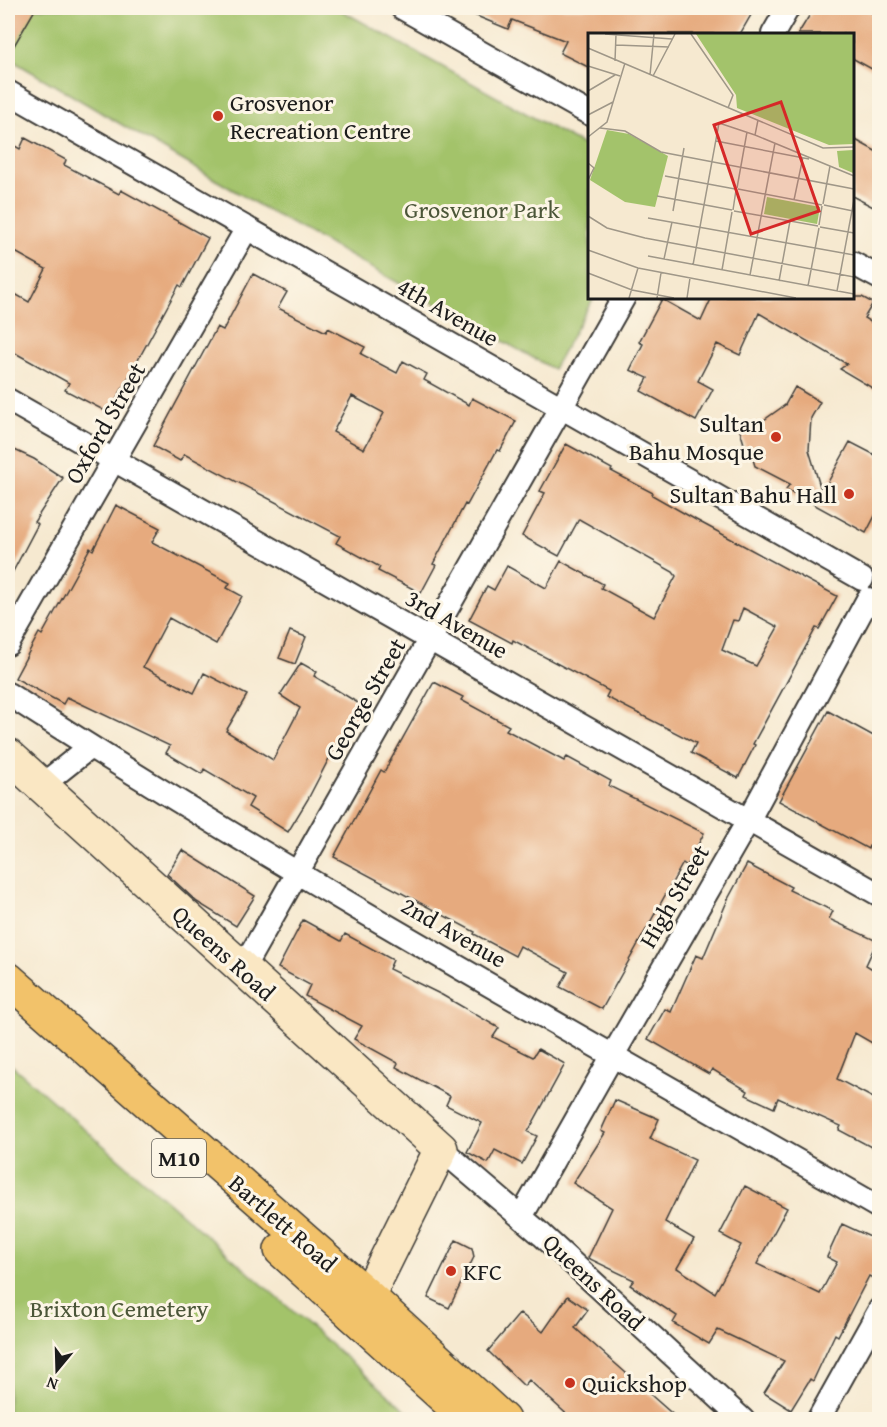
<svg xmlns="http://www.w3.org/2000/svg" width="887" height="1427" viewBox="0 0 887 1427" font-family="'Gentium Book Plus',serif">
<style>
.green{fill:#a3c36b;stroke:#607044;stroke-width:1.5}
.building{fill:#e6aa7e;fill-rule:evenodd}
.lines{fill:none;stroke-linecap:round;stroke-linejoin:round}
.minor-casing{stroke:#3d3b37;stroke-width:26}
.secondary-casing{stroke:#3d3b37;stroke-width:36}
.primary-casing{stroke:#3d3b37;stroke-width:36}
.minor{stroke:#fff;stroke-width:22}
.secondary{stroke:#fae7c3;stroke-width:33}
.primary{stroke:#f2c26a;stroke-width:33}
.poi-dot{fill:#c8321e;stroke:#fcf5e5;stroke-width:2}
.labels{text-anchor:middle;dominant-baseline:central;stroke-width:6;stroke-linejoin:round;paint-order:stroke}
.shield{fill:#fcf5e5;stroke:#5f5d58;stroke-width:1.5}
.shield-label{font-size:22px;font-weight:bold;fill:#1c1c1c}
.poi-label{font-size:24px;fill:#1c1c1c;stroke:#fcf5e5;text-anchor:start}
.park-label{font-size:24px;fill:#4b5638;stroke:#fcf5e5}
.street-label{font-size:24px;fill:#1c1c1c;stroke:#fcf5e5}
.inset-road{fill:none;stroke:#9f9788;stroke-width:1.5}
.view{fill:#d62828;fill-opacity:0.15;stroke:#d62828;stroke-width:3}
.inset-edge{fill:none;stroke:#1c1c1c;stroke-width:3}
</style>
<rect width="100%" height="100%" fill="#fcf5e5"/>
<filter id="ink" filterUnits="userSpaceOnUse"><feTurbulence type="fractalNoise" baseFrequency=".0167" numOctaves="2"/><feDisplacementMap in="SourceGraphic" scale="12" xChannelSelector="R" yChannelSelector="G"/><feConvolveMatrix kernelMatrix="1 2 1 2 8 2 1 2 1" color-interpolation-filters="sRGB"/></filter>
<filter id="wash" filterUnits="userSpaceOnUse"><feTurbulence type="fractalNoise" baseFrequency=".008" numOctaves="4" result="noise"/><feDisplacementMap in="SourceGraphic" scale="24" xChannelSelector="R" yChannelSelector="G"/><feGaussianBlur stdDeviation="1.35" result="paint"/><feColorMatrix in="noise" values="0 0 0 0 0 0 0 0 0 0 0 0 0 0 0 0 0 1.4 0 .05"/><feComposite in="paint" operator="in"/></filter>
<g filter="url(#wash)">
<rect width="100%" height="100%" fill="#f6e9d0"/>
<path class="green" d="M8,8H337L590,149V297H594L553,369L262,207L8,58Z
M8,1062L416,1419H8Z"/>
<g id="blocks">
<path class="building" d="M8,8H36L8,56Z
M457,8H755L740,34H590V68L560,53L566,41L512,20L508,29Z
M814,8H863L879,17V73L852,58V34H798Z
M25,138L66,160L64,165L119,194L121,190L208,238L182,287L179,285L109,413L65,390L69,383L8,349V290L29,302L46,269L8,248V142L20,149Z
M852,138L879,153V210L852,196Z
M253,274L287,292L278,308L326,332L328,328L365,347L361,354L397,373L403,361L427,374L424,380L469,405L472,398L516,421L500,451L497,450L467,505L465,504L433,564L436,565L421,593L378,571L380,567L336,543L340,536L184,454L180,461L153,446L217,327L223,330ZM352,396L384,413L364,449L333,432Z
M712,297H862L873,303L864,318L879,327V392L840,369L847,364L759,313L740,355L717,344L698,381L713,389L696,421L641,391L648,378L630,370L643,344L639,342L662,299L701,321Z
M795,387L820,402L811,418L809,450L822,493L850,442L879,457V508L866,533L786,489L790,484L755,466L752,456L748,457L738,424L761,422L785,405Z
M566,444L612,469L611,471L653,493L652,495L696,520L837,596L819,629L816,628L753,744L755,745L738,778L691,753L696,743L606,697L609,691L513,640L512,643L469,620L487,586L494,590L507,566L546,588L561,561L603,584L601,588L654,617L676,576L673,572L579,519L559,556L522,536L545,493L540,491ZM743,608L778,627L756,666L722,650L733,620L738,621Z
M8,447L34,459L63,478L34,522L38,524L8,581Z
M116,505L160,528L152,542L230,583L227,588L242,596L216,644L169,618L143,667L194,693L204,673L247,695L226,731L273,760L300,708L280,695L301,663L317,672L314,676L363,706L339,745L337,743L308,799L288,832L248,807L253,798L204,769L202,774L166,753L170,746L67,697L63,704L15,678L39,633L42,635L90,548L93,550Z
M290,631L306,637L295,664L279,658Z
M434,682L463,697L461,700L509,726L506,730L564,761L567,757L611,781L609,786L704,833L687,866L683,863L602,1009L560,987L568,972L520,946L515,956L474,934L475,932L334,857L381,770L384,772Z
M828,711L879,739V852L869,846L868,849L779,801Z
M182,850L255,896L236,926L197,902L167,874Z
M747,864L791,887L789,890L833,911L829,919L877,941L866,965L879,973V1047L855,1033L837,1079L879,1101V1136L873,1148L839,1130L841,1126L778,1098L774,1108L746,1095L748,1091L712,1069L709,1074L648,1039L665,1009L671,1012L696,955L703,958L728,899Z
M303,920L341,941L345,934L393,960L389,969L442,995L499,1028L493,1037L533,1057L538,1049L565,1064L528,1132L537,1136L522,1164L495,1150L488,1163L467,1152L482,1123L446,1105L450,1096L396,1067L398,1063L354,1039L362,1026L305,996L310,985L278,968Z
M615,1100L659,1119L650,1139L695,1160L665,1222L694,1239L677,1268L715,1293L741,1245L720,1234L745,1186L787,1208L757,1264L820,1294L837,1262L827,1257L842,1224L879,1241V1264L873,1278L869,1276L838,1336L835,1334L813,1381L810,1379L791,1410L764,1393L784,1361L718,1330L709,1344L673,1323L677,1316L630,1285L634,1280L588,1258L612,1208L573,1183L605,1133L601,1131Z
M456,1240L472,1248L474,1257L449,1308L428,1298Z
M568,1296L588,1310L575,1328L678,1419H572L529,1380L524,1386L488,1351L520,1313L543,1332Z"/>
</g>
</g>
<g filter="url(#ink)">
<use href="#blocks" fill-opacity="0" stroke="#3d3b37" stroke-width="1.5"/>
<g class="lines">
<g class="minor-casing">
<path id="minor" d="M402,8L590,114
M773,34L788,8
M8,92L862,579
M852,263L880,278
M8,400L880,895
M8,644L247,228
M8,694C291,877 587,1040 880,1208
M41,786L90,747
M242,970L624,297
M441,1149L542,1235L743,1420
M521,1217L613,1055L748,821L868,599
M818,1420L880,1309"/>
</g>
<g class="secondary-casing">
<path id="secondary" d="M8,755L441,1149L368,1296L352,1314"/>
</g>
<g class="primary-casing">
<path id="primary" d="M8,979L368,1296L503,1420
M281,1250L469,1420"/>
</g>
<use href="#minor" class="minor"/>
<use href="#secondary" class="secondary"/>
<use href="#primary" class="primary"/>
</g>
</g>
<g class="poi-dot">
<circle cx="218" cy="116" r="6"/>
<circle cx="776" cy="437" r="6"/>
<circle cx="849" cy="494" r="6"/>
<circle cx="451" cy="1271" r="6"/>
<circle cx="570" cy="1383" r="6"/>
</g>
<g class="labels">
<rect class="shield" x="152" y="1139" width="54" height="38" rx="4.5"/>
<g class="shield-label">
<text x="179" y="1158">M10</text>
</g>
<g class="poi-label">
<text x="230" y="102">Grosvenor<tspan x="230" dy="28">Recreation Centre</tspan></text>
<text x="764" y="423" text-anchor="end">Sultan<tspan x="764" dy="28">Bahu Mosque</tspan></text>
<text x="837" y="494" text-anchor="end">Sultan Bahu Hall</text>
<text x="463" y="1271">KFC</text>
<text x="582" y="1383">Quickshop</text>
</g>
<g class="park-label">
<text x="482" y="209">Grosvenor Park</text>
<text x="119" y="1308">Brixton Cemetery</text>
</g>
<g class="street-label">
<text transform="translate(448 312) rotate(30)">4th Avenue</text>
<text transform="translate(105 423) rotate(-60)">Oxford Street</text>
<text transform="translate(457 624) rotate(30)">3rd Avenue</text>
<text transform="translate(365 699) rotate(-60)">George Street</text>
<text transform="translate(674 896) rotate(-60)">High Street</text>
<text transform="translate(454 932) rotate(30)">2nd Avenue</text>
<text transform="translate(224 953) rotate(42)">Queens Road</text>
<text transform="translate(283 1223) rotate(41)">Bartlett Road</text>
<text transform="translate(594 1282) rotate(43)">Queens Road</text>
</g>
</g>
<g transform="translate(588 33)">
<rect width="266" height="266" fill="#f6e9d0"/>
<path d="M108,1H265V111L241,112L149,75L148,62ZM19,97L41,101L80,123L67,174L37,169L2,147ZM265,117H266L265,140L251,134L249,118ZM179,164L232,174L229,191L176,181Z" fill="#a3c36b"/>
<path class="inset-road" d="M17,1L84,6M103,1L145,62L140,75M28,12L81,14M0,15L235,115L266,114M27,28L28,1M0,33L32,43M62,42L66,1M65,43L87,1M0,58L27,42M0,82L25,69M170,87L167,102L266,143M12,95L37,98L73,119L266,156M0,104L19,89L37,30M128,108L221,126M0,130L6,135L0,147M77,143L147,156M149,155L159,99M150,156L234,172M69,163L144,177M206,167L215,124M235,171L242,133M236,172L265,178M145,177L148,157M85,178L96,115M146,178L230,193M0,183L19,195L57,205L266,244M60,185L266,222M231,192L234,173M232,194L266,200M0,217L50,235L208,265M60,223L266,261M76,226L84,189M105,232L131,90L167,102M134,237L144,179M0,240L44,257L86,265M162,242L187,110M191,248L202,188M220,253L231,195M249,258L266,167M41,265L50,235M69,265L73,240M99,265L102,245"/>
<path class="view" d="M193,69L231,178L163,201L126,92Z"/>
<rect width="266" height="266" class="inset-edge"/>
</g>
<rect width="887" height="1427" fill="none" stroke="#fcf5e5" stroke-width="30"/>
<g transform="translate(57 1370) rotate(199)" stroke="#fcf5e5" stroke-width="4.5" paint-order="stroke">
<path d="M0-4.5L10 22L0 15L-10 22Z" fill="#1c1c1c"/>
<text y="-9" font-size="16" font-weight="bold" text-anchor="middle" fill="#1c1c1c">N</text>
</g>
</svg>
